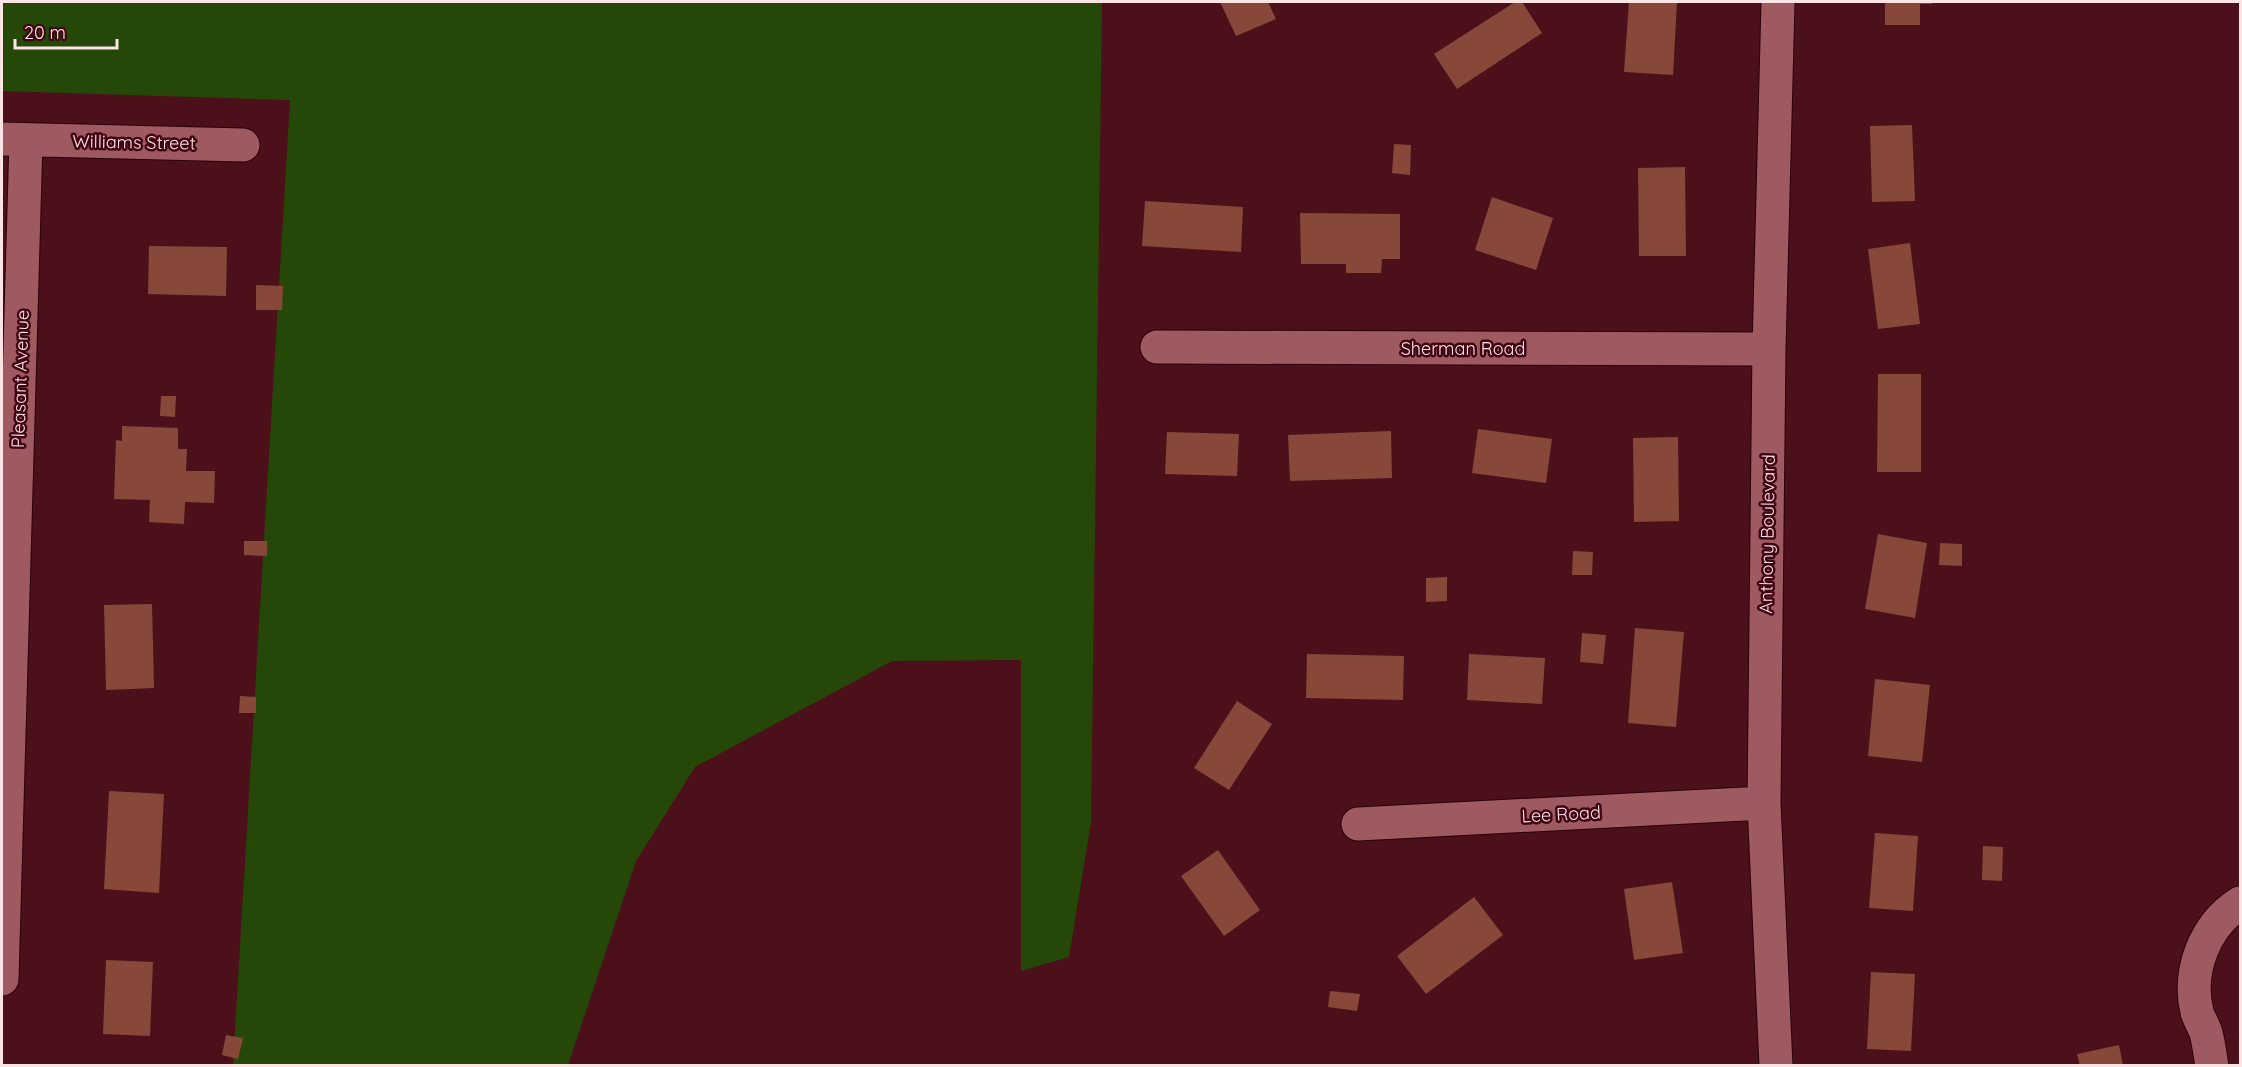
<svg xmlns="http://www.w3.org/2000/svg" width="2242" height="1067" viewBox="0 0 2242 1067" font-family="Quicksand,sans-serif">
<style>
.green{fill:#254809}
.building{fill:#874839}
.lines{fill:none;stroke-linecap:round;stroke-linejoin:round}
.street-casing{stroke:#2a0108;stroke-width:35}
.street{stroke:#9e5a60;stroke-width:33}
.labels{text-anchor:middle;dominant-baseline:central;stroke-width:5;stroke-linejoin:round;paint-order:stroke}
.street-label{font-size:18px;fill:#fce4e5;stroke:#400412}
</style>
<rect width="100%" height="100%" fill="#4c101b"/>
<path class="green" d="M2,2H1102L1091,822L1069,957L1021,971V660L892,661L695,767L636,861L568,1065H233L290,100L2,91Z"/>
<path class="building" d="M1220,2H1268L1276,19L1236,36Z
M1515,2H1522L1542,33L1457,89L1434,54Z
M1629,2H1677L1673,75L1624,72Z
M1885,2H1932V4H1920V25H1885Z
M1912,125L1915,201L1872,202L1870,126Z
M1394,144L1411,145L1410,175L1392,173Z
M1685,167L1686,256H1639L1638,168Z
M1492,197L1553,218L1536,270L1475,250Z
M1145,201L1243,207L1241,252L1142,246Z
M1300,213L1400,214V259H1382L1381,273H1346V264H1301Z
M1910,243L1920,324L1878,329L1868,249Z
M149,246L227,247L226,296L148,294Z
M256,285L283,286L282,310H256Z
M1878,374H1921V472H1877Z
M161,396H176L175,417L160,416Z
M122,426L178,428V449H187L186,471H215L214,503L185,502L184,524L149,522L150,500L114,499L116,440L122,441Z
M1478,429L1552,439L1546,483L1472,473Z
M1391,431L1392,478L1290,481L1288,435Z
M1167,432L1239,434L1237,476L1165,474Z
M1678,437L1679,521L1634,522L1633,438Z
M1878,534L1927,543L1915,618L1865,609Z
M244,541H267V556L244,555Z
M1940,543L1962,544V566L1939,565Z
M1573,551L1593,552L1592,575H1572Z
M1447,577V601L1426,602V578Z
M152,604L154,688L106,690L104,605Z
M1635,628L1684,632L1676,727L1628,723Z
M1582,633L1606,635L1603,664L1580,662Z
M1307,654L1404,656L1403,700L1306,698Z
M1469,654L1545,658L1542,704L1467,700Z
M1875,679L1930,685L1922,762L1868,756Z
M240,696L256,697V713H239Z
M1237,701L1272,724L1229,790L1194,768Z
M109,791L164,794L159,893L104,889Z
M1875,833L1918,836L1913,911L1869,908Z
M1983,846L2003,847L2002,881L1982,880Z
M1218,850L1260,910L1224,936L1181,876Z
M1672,882L1683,953L1634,960L1624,889Z
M1474,897L1503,935L1426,994L1397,956Z
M106,960L153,962L150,1036L103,1034Z
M1871,972L1915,974L1911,1051L1867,1049Z
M1330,991L1360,994L1357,1011L1328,1007Z
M226,1035L243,1038L238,1059L222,1055Z
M2119,1045L2123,1066H2080L2077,1054Z"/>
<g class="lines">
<g class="street-casing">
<path id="street" d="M2,139L243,145
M1157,347L1769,349
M1358,824L1764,803
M2,979L26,140
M1776,1066L1764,803L1769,349L1778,2
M2212,1066C2210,1055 2209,1044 2206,1033C2204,1026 2199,1019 2197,1012C2187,971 2205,925 2240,903"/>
</g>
<use href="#street" class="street"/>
</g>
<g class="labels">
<g class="street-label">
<text transform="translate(134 142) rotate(1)">Williams Street</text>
<text x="1463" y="348">Sherman Road</text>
<text transform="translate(20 379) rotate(-88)">Pleasant Avenue</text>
<text transform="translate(1767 534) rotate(-89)">Anthony Boulevard</text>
<text transform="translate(1561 814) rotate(-3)">Lee Road</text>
</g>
</g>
<rect width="2242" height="1067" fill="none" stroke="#fce4e5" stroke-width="6"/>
<path d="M15 39v9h102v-9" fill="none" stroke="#fce4e5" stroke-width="3"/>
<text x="24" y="39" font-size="18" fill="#fce4e5" stroke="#400412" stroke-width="4.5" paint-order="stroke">20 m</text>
</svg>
